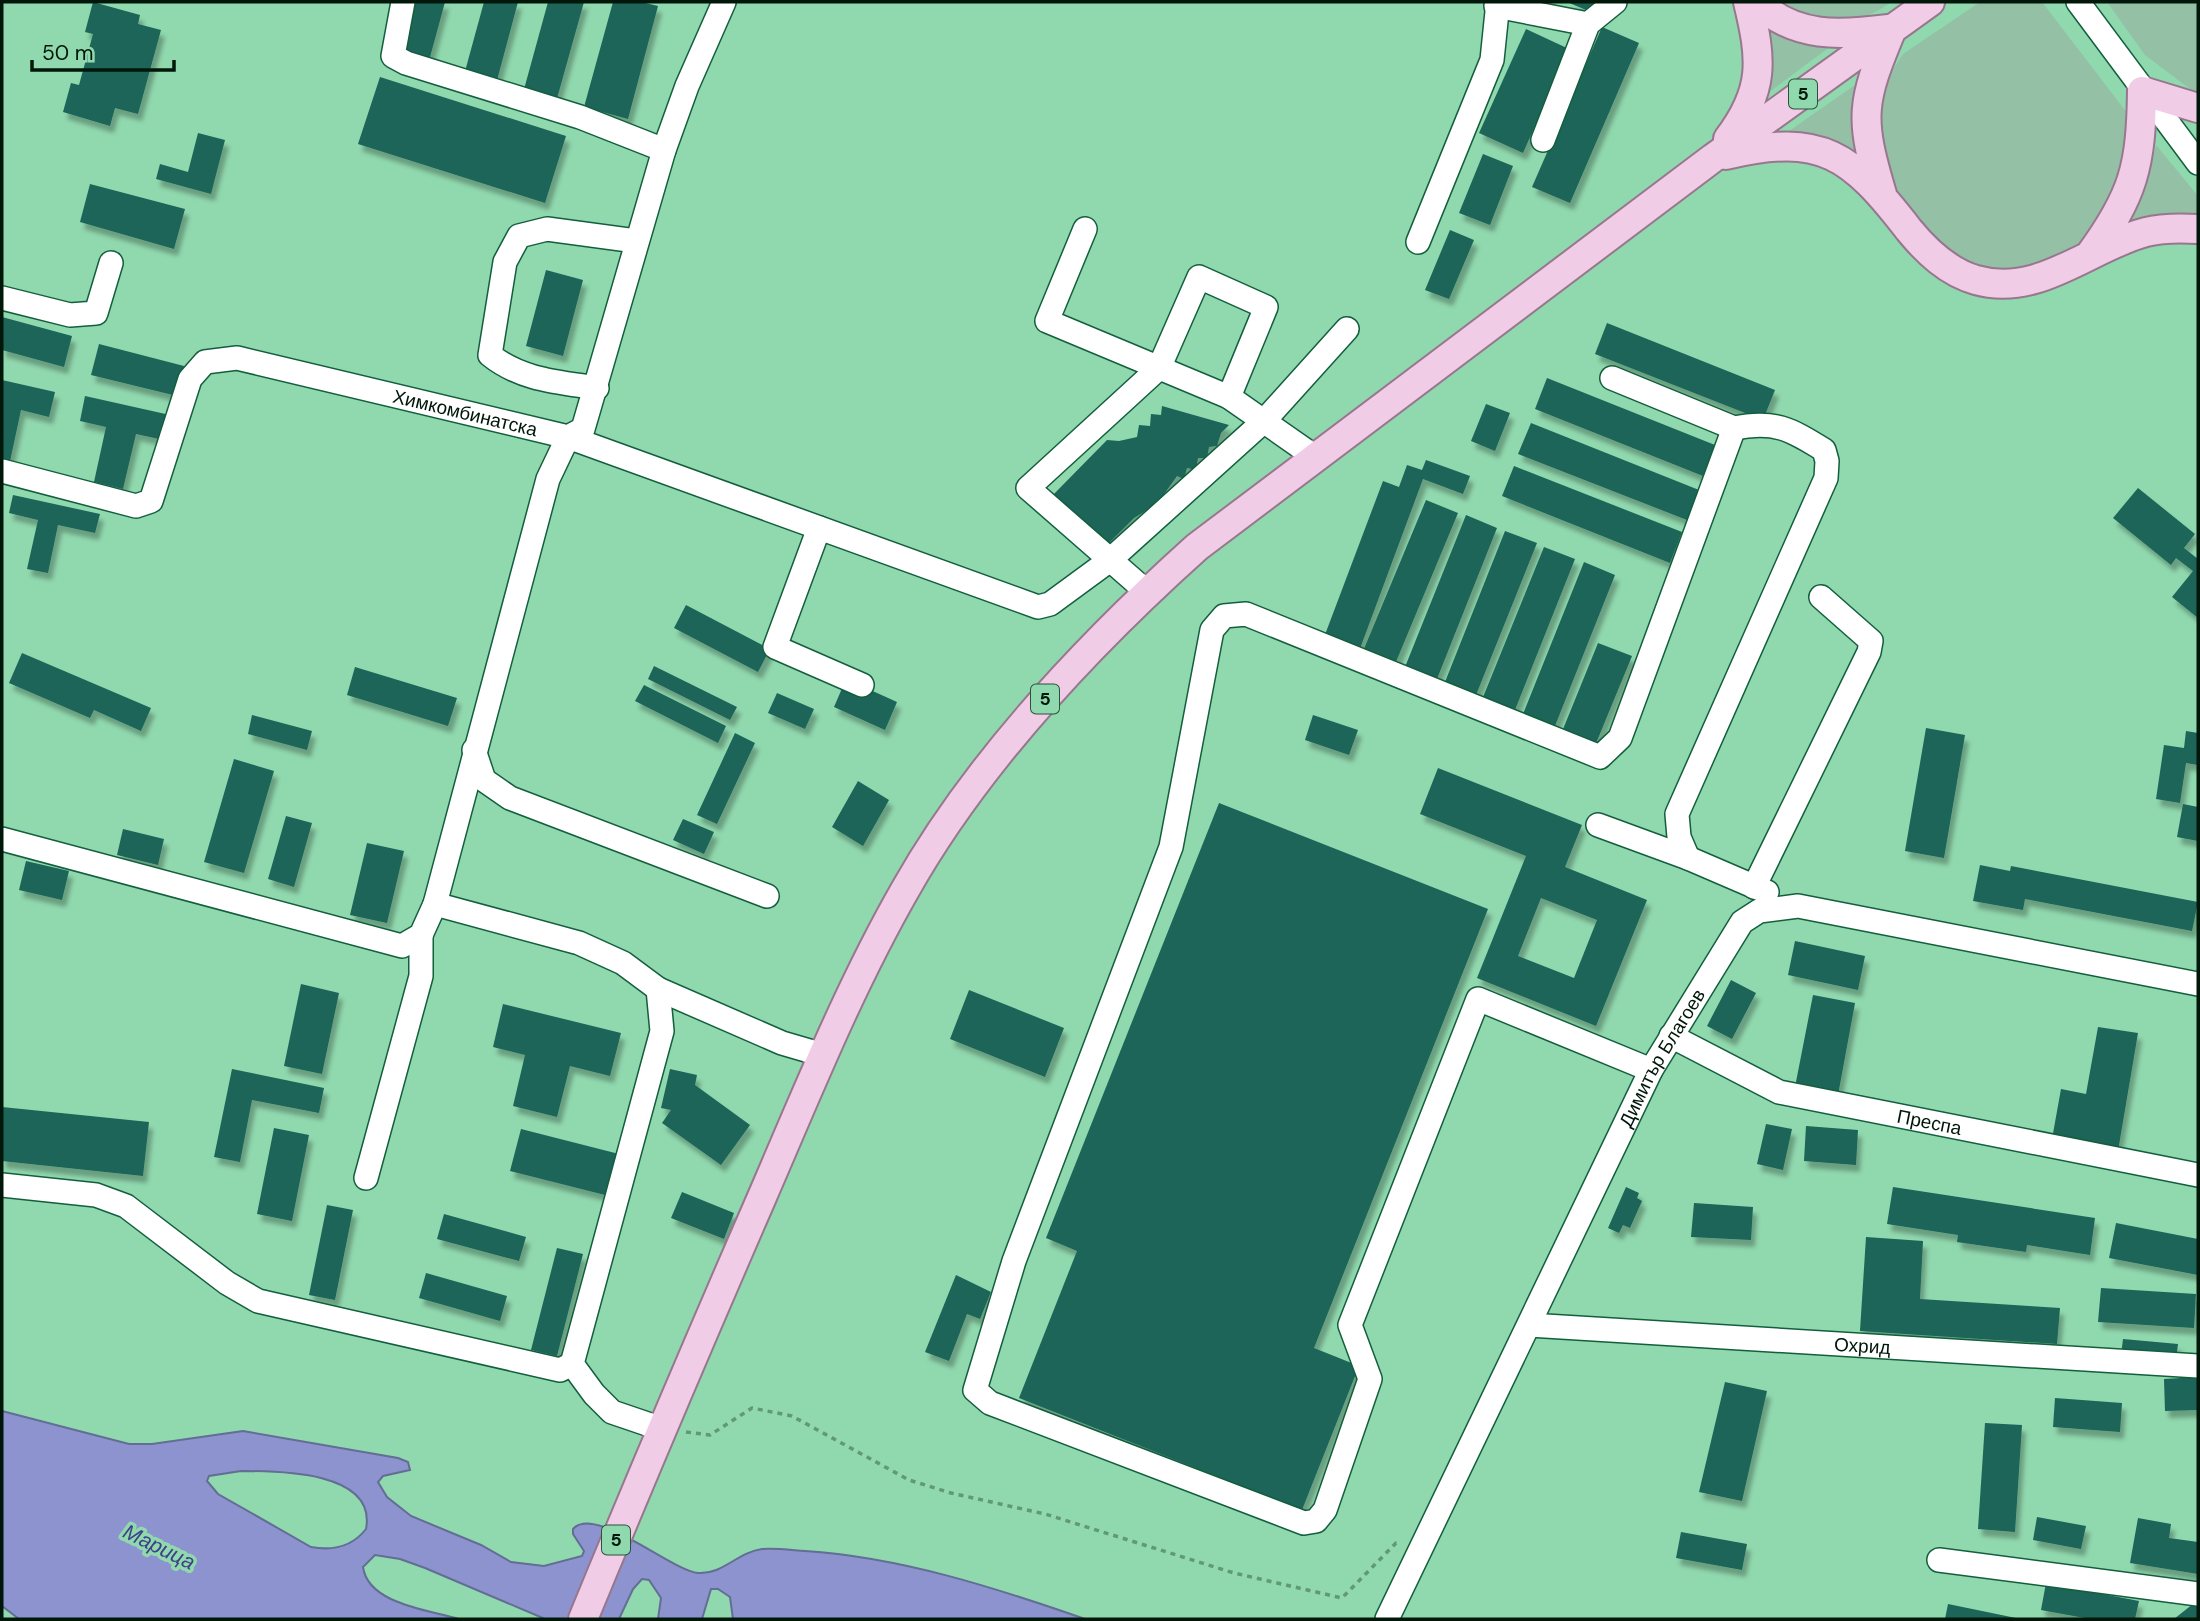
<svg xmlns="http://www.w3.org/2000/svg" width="2200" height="1621" viewBox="0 0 2200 1621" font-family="'DM Sans',sans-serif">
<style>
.green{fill:#94c0a6}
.water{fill:#8c93ce;stroke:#626e93;stroke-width:2;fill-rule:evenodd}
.building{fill:#1b6558;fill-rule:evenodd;filter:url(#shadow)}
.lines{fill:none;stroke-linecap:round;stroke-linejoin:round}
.minor-casing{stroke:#135f3d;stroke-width:26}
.major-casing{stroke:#97778e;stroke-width:32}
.path{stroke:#619978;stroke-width:3.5;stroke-dasharray:5 5;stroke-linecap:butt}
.minor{stroke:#fff;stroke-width:23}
.major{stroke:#f1cce6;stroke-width:28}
.labels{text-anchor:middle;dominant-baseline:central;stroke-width:7;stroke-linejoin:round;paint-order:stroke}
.shield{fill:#90d8ae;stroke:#2b513a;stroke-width:2}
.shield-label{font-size:18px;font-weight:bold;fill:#001709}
.street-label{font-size:19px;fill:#001709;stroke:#90d8ae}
.water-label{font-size:21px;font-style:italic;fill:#3e4188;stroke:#90d8ae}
</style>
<defs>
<filter id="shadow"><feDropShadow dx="4" dy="7" stdDeviation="2" flood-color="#0004"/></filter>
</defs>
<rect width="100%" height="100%" fill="#90d8ae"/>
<path class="green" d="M1777,2H1891C1856,29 1813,26 1777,2Z
M1980,2H2042L2134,122L2126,181L2093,236L2036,265L1991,270L1946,254L1897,192L1878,134V93L1903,54Z
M2107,2H2198V95L2145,55Z
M1760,23L1831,46L1760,99Z
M1855,85L1851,126L1859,158L1785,134Z
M2156,145L2198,196V221L2116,237C2138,208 2149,180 2156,145Z"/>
<path class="water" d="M2,1411L129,1444H152L243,1431L398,1458L408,1462L410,1470L383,1476L378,1482L387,1497L411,1516L481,1545L511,1562L544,1566L582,1556L584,1551L573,1534V1529C594,1504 672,1571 698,1573C722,1575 738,1552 762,1549C776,1548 791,1550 805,1551C900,1557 996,1588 1085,1619H733L730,1597L718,1589H711L702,1619H658L661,1598L649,1580L642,1579L633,1589L619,1619H545L425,1568L400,1559L375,1555L363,1567C368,1604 429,1610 459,1619H19L2,1606ZM241,1471C279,1471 377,1471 366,1529C352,1547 333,1551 311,1547L218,1494L207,1481L209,1476Z"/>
<path class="building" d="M93,2L140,15L138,24L161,30L138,114L115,108L110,126L63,112L71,83L79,85L93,34L85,32Z
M415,2H445L429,61L400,53Z
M484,2H518L496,84L464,75Z
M548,2H584L556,102L523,93Z
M613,2H641L658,6L628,119L584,107Z
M1567,2H1595L1591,12Z
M1602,27L1639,43L1570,203L1532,187Z
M1526,29L1569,49L1523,153L1479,133Z
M380,77L566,136L545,203L358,144Z
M198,133L225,140L211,194L156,179L160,164L188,172Z
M1483,154L1513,166L1490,225L1459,213Z
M90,184L185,209L174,249L80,222Z
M1450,230L1474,240L1449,299L1425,290Z
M546,270L583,280L563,356L526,346Z
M2,317L72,336L64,367L2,350Z
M1607,323L1775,390L1763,420L1595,354Z
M99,344L184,366L177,396L91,375Z
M1547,378L1715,445L1703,476L1535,409Z
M2,380L55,392L49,417L21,410L9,466L2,464Z
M85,396L170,415L164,440L136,434L123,489L94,482L106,427L80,421Z
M1486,404L1510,413L1495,451L1471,441Z
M1162,406L1229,425L1221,433L1217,446L1209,447L1207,458H1198L1196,470L1187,468L1184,479L1177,476L1157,504L1134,518L1107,545L1052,496L1107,440L1119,441L1137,437L1139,425L1150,426L1151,414L1161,415Z
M1531,423L1699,490L1687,520L1518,454Z
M1426,460L1470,476L1463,494L1423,479L1358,654L1323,640L1383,481L1399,487L1407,465L1422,470Z
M1514,466L1682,532L1670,563L1502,496Z
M2138,488L2195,534L2184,548L2198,559V618L2172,597L2193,571L2176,558L2171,565L2113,518Z
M13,495L100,514L95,533L58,525L48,573L27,569L38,520L9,513Z
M1426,500L1458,513L1393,669L1361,656Z
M1466,515L1497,528L1433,689L1401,677Z
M1505,531L1537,543L1472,705L1441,692Z
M1544,547L1575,559L1511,720L1479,707Z
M1584,562L1615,575L1551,736L1519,724Z
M686,605L770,649L758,672L674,628Z
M1598,643L1632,656L1592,753L1559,739Z
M22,653L151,708L141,731L94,710L90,718L9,683Z
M654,666L737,707L730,720L648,679Z
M355,667L457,698L448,726L347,695Z
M846,679L897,702L885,730L834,707Z
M644,685L726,726L718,743L635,701Z
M777,693L814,709L805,729L768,713Z
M252,715L312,731L307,750L248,734Z
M1313,715L1358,730L1349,755L1305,740Z
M1926,728L1965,735L1944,858L1905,851Z
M2186,731L2198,733V765L2186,763L2180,803L2156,799L2164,745L2184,748Z
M735,733L755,743L717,824L697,815Z
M234,759L274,771L244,873L204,862Z
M1438,768L1582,825L1565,867L1647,900L1596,1026L1477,978L1526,856L1420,814ZM1541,898L1597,920L1574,978L1518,956Z
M858,781L889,800L863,846L832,827Z
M1219,803L1488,909L1314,1348L1359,1366L1302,1510L1019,1398L1077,1251L1046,1238Z
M2183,804L2198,807V841L2177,837Z
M286,816L312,823L294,887L268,879Z
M683,819L714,832L704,854L673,840Z
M123,829L164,839L158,865L117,855Z
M367,843L404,851L387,923L350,915Z
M26,861L69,871L62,900L19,890Z
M1980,865L2010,871L2011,866L2198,902L2192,931L2025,899L2023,910L1973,901Z
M1795,941L1865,956L1858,990L1788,975Z
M1731,980L1756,993L1732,1039L1707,1026Z
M301,984L339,993L322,1074L284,1066Z
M969,990L1064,1028L1045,1077L950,1039Z
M1813,995L1855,1003L1838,1095L1795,1087Z
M503,1004L621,1033L610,1076L570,1066L557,1117L513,1106L525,1055L493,1047Z
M2098,1027L2138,1033L2118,1151L2052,1139L2061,1089L2086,1094Z
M232,1069L324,1088L319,1113L252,1100L240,1162L214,1157Z
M670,1069L697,1075L695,1085L750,1125L721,1165L662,1123L671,1110L661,1108Z
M2,1107L149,1122L143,1176L2,1161Z
M1766,1124L1792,1129L1783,1170L1757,1164Z
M1806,1126L1858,1130L1856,1165L1804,1161Z
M274,1128L309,1135L292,1221L257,1214Z
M521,1129L619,1154L609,1196L510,1171Z
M1626,1187L1639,1193L1637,1198L1642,1201L1630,1228L1623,1225L1619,1233L1608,1228Z
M1893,1187L2095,1218L2090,1255L2027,1245L2026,1252L1957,1242L1958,1235L1887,1224Z
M682,1192L734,1213L724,1239L671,1218Z
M1694,1203L1753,1207L1751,1240L1691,1237Z
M327,1205L353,1210L335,1300L309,1295Z
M444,1214L526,1237L519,1261L437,1239Z
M2116,1223L2198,1239V1275L2109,1258Z
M1866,1237L1923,1241L1920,1299L2060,1308L2057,1344L1860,1331Z
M557,1248L583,1254L557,1356L531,1350Z
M426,1273L507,1296L500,1321L419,1298Z
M956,1275L991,1292L980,1319L967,1314L949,1361L925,1352Z
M2101,1288L2196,1294L2194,1328L2098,1322Z
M2123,1339L2178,1344L2176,1360L2121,1355Z
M2198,1377V1410L2165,1411L2164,1379Z
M1725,1382L1767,1391L1742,1501L1699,1492Z
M2055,1398L2122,1403L2120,1432L2053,1427Z
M1985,1423L2022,1425L2015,1532L1978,1529Z
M2037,1517L2086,1526L2081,1549L2033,1540Z
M2138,1518L2171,1524L2169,1538L2198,1542V1574L2130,1563Z
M1681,1532L1747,1544L1742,1570L1676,1558Z
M2046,1583L2139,1601L2135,1619H2090L2041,1610Z
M2198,1600V1619H2174Z
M1948,1604L2016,1618V1619H1945Z"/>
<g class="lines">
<g class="minor-casing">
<g id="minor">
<path d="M403,2L393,56L406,63L580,117L664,150"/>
<path d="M2078,2L2198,163"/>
<path d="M1496,6L1588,24"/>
<path d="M1543,140L1588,24L1615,2"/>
<path d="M1085,229L1047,321L1229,397L1315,457"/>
<path d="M1418,242L1492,60L1498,2"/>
<path d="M2,298L70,315L96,313L111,263"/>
<path d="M1612,378L1734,428C1775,420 1790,429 1824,450L1827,461L1826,478L1677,814L1679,837L1688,858"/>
<path d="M597,388C558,382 521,380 490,355L505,262L519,236L547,229L636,241"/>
<path id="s1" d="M2,471L136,506L151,501L190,379L205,362L237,358L568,437L583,429L664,150L687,86L724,2"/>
<path d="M819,528L775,647L862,685"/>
<path d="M1147,592L1028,488L1159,368L1199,277L1266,307L1229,397"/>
<path d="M474,750L484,780L510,798L767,896"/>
<path d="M1598,825L1688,858L1767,892"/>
<path d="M2,839L402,946L421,935L435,904L548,479L568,437L1038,607L1050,604L1110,560L1264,421L1347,329"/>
<path d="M1754,887L1869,652L1871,641L1821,597"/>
<path d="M435,904L579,943L623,963L658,989L662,1031L572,1364L594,1394L612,1412L662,1429"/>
<path d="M658,989L782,1043L823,1055"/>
<path id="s2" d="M1671,1036L1779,1092L2198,1175"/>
<path d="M1651,1070L1478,999L1350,1325L1370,1379L1325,1510L1316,1521L1304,1523L990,1403L975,1390L1014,1261L1171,847L1212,630L1224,616L1246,614L1600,757L1620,738L1734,428"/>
<path d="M366,1178L421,976V935"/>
<path d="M2,1185L96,1195L126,1206L227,1283L258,1301L560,1370L572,1364"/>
<path id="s3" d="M1529,1325L2198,1366"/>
<path d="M1939,1560L2198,1594"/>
<path id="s4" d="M1387,1619L1651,1070L1742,922L1759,911L1798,906L2198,984"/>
</g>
</g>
<g class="major-casing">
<path id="major" d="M1757,2C1795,39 1841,35 1889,29
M1728,139C1765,90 1762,60 1748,2
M1726,155C1822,132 1851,155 1909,230C1927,252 1948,272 1976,280C2039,298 2089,247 2146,232C2162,228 2181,228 2198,229
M1882,194C1859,117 1861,103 1892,29
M2089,256C2134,195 2141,166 2142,91L2198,108
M583,1619C641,1478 701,1337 762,1197C807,1093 849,988 905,890C977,762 1089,644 1197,547L1713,158L1930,2"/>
</g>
<path class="path" d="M686,1432L710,1435L752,1408L792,1416L909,1480L951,1493L1045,1514L1234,1573L1342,1598L1396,1543H1401"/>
<use href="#minor" class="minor"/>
<use href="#major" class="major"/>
</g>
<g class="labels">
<g class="shield">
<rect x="1789" y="79.5" width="28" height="29" rx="5"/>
<rect x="1031" y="684.5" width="28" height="29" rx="5"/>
<rect x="602" y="1525.5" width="28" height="29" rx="5"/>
</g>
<g class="shield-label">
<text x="1803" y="94">5</text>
<text x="1045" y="699">5</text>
<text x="616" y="1540">5</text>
</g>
<g class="street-label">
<text stroke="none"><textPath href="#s1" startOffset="572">Химкомбинатска</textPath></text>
<text stroke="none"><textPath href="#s4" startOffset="625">Димитър Благоев</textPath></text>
<text stroke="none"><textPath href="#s2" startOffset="275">Преспа</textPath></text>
<text stroke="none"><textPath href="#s3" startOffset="334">Охрид</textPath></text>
</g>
<g class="water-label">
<text transform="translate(159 1547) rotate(26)">Марица</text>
</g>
</g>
<rect width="2200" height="1621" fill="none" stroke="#001709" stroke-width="7"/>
<path d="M32 60v10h142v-10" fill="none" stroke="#001709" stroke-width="3.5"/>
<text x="42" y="60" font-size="21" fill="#001709" stroke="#90d8ae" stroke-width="5" paint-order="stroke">50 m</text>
</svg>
